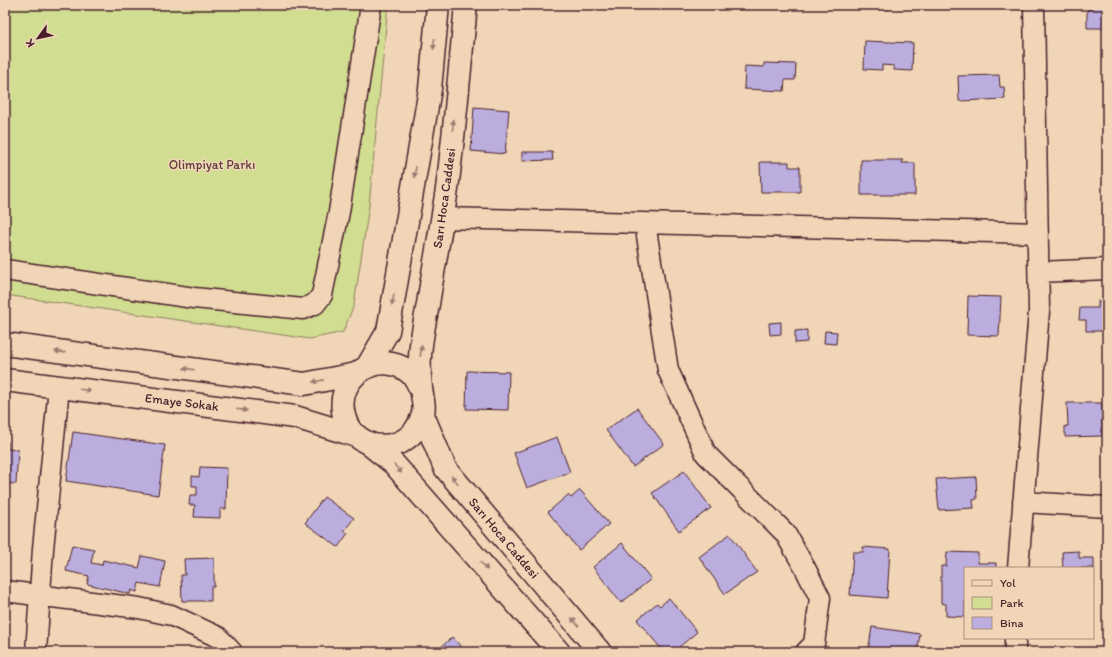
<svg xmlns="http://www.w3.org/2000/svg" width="1112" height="657" viewBox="0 0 1112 657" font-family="Itim,sans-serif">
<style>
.green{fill:#d1dd90;stroke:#8e7e5e}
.building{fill:#bbaedf;stroke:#4a1f2b}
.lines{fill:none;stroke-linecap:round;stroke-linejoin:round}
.street-casing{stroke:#4a1f2b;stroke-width:23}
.secondary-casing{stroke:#4a1f2b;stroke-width:25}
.street{stroke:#f0d6b7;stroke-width:20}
.secondary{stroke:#f0d6b7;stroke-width:22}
.oneway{fill:#9d7a71}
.labels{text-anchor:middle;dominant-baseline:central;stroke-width:3;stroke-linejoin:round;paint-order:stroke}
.park-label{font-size:13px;fill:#5e3c3a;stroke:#f0d6b7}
.street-label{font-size:13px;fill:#4a1f2b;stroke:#f0d6b7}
</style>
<rect width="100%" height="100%" fill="#f0d6b7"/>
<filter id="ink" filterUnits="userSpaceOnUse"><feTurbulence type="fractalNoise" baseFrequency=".025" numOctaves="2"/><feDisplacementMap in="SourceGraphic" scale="8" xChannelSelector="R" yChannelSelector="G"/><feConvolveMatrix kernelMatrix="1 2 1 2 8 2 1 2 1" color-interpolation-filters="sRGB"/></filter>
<g filter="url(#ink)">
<path class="green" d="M5,5H388L369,206L354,305L343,332L310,339L5,295Z"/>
<path class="building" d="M867,5H890V9L867,8Z
M1092,5H1107V28H1087V10L1092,9Z
M865,41L913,43L912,71L894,70V66L882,65V70L864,69Z
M764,63L796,64L795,80H785L784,91L744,89L745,66L764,67Z
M999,75L1000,87H1004L1005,99L959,101L958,76Z
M474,107L509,110L505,154L471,151Z
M522,152H552L553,160L522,161Z
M861,160H903L902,163H915V195H861Z
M760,162H789V167H800V192H761Z
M968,296L1001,297L999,336L967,335Z
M1098,301L1107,302V331H1086V320H1079L1080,308H1098Z
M781,322V334L770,335L769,323Z
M807,330V342L795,343V331Z
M825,331L837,332L836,344L824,343Z
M467,371L509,372L508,410L466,409Z
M1067,403H1102V436L1065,437V426H1068Z
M637,408L664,444L633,467L606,430Z
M73,432L165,445L158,495L66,481Z
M557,437L570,472L527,488L514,453Z
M5,442H8V449L18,450L16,484L5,483Z
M200,467L227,468L226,509H220V518L194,517L195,505H189L190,495H197V486H192V476L199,477Z
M684,471L711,508L679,531L652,493Z
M976,477L977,499L973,500L974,508L939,510L936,479Z
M580,490L609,524L579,550L548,512L568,495L571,498Z
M324,497L354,518L344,531L348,533L338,547L305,523Z
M730,534L757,572L725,594L699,557Z
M622,543L651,579L621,603L593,567Z
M72,545L94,549L91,563L102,565L103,560L139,568L142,556L165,561L160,587L139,583L137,592L131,590L130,594L87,584L89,576L66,571Z
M863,547L890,549L887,598L850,595L853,552H863Z
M1079,551V558H1094V580H1093V568H1063L1062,552Z
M947,552L978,553V563H996V568H965V617L946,616V604L941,603V566H946Z
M214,558V587H211V601H182L181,575H185L184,559Z
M669,598L697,632L673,652H664L637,620L657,603L660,606Z
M872,627L920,634L917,652H868Z
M452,637L466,652H436Z"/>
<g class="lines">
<g class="street-casing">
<path id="street" d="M442,218L1038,233
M645,223L668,370L706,454L785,533L805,568L820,598L814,644L806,652
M5,270L194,298L303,309L315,304L322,295L339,212L371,5
M1039,272L1107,269
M1023,502L1107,507
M1018,568L1039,311L1034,5
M5,591L139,608L171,615L218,637L232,652
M36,652L43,549L59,387
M1015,652V638"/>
</g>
<g class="secondary-casing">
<path id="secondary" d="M5,344L304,384L356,374
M367,367L388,331L430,89L438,5
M5,380L295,417L357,436
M421,390C419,386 417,382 415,378C384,342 326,378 347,424C351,434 363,442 374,445C396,449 415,438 422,417C426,407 422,398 421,388C420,378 419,366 420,356C421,339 425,321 428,304C434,266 441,228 447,189C455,128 460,66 466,5
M423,415L445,468L600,652
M369,444L394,464L559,652"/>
</g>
<use href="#street" class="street"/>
<use href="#secondary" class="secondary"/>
</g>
<defs><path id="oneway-solid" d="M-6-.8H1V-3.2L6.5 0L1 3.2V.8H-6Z"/></defs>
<g class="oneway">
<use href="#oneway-solid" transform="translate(434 44) rotate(96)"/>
<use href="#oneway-solid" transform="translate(453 125) rotate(-84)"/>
<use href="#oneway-solid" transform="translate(415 172) rotate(100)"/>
<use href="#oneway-solid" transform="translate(393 300) rotate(100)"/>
<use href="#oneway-solid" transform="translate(421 351) rotate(-82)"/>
<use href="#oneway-solid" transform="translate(60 352) rotate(-172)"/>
<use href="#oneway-solid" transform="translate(189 369) rotate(-173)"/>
<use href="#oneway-solid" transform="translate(318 381) rotate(169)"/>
<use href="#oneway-solid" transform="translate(85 390) rotate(7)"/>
<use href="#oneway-solid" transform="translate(242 410) rotate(7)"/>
<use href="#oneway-solid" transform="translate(398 469) rotate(48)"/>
<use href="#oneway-solid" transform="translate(455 480) rotate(-130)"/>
<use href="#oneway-solid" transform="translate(484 566) rotate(48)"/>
<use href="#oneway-solid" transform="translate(575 622) rotate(-130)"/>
</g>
</g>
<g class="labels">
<g class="park-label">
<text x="212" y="164">Olimpiyat Parkı</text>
</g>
<g class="street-label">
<text transform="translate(444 198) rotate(-82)">Sarı Hoca Caddesi</text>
<text transform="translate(182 402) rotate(7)">Emaye Sokak</text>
<text transform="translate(504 538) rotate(50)">Sarı Hoca Caddesi</text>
</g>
</g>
<rect width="1112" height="657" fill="none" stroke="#f0d6b7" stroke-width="20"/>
<rect x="10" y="10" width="1092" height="637" fill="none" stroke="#4a1f2b" stroke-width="1.5" filter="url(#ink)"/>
<rect x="964" y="567" width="130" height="72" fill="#f0d6b7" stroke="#ae8d7f"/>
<rect x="972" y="580" width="20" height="6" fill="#f0d6b7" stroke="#ae8d7f"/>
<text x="1000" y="587" font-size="12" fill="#4a1f2b">Yol</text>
<rect x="972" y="597" width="20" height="12" fill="#d1dd90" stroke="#ae8d7f"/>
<text x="1000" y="607" font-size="12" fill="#4a1f2b">Park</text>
<rect x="972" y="617" width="20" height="12" fill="#bbaedf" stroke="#ae8d7f"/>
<text x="1000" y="627" font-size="12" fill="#4a1f2b">Bina</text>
<g transform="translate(38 38) rotate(237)" stroke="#f0d6b7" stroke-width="3" paint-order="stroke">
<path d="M0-3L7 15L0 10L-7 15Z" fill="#4a1f2b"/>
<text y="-6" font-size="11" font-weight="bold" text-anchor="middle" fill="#4a1f2b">K</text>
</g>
</svg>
